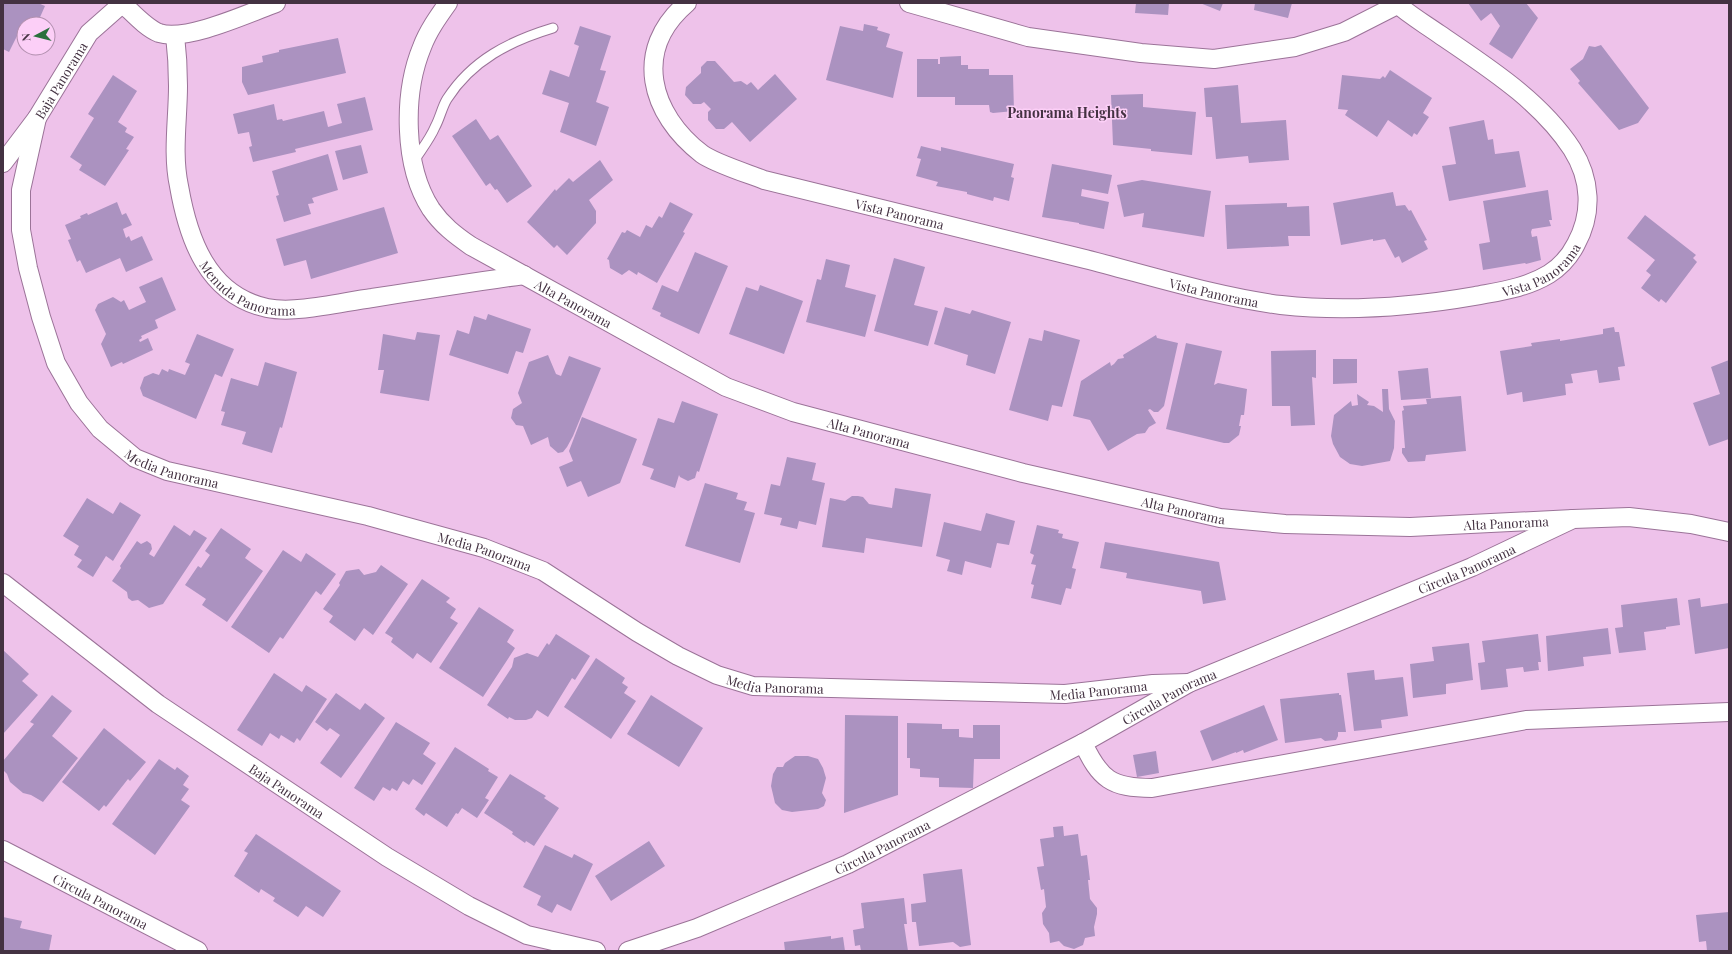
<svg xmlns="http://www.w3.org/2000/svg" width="1732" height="954" viewBox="0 0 1732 954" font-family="'Playfair Display',serif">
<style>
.building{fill:#ab92c0}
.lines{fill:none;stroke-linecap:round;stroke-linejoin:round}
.service-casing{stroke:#9b7398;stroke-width:11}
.minor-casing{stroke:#9b7398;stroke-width:20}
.service{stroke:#fff;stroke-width:9}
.minor{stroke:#fff;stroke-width:18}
.labels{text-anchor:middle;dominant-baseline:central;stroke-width:3;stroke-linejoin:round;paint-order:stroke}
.street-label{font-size:13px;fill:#443242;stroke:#fccff7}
.neighbourhood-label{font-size:14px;font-weight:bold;fill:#443242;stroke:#fccff7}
</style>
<rect width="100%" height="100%" fill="#eec2ea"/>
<path class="building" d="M3,3H38L45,6L37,24H24V37L18,34L9,52L3,49Z
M1136,3H1169L1168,15L1135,13Z
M1200,3H1223L1220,11Z
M1255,3H1292L1288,18L1254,10Z
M1468,3H1526L1538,18L1512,59L1489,44L1500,26L1491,13L1481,21Z
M864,24L878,27L877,30L890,34L886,47L903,52L893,98L826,80L840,26L863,31Z
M580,26L611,36L600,70L606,71L596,102L609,107L596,146L560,132L569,103L542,94L550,70L569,77L579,46L574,44Z
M338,38L346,73L248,95L242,82V67L263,62L262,56L279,52V50Z
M1601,45L1649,108L1638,123L1619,130L1578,83L1580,81L1570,69L1583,59L1589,46L1595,47Z
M961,56V65H968V69H989V75H1013L1014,111L993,113L990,112L989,105H955V97H917V59H938V64H940V57Z
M707,61H715L734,82L741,81L747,85L751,82L758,90L775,74L797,99L750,142L732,122L724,129H716L708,120V112L711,109L704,102L701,104H693L685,95L686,87L701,73V67Z
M1390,70L1432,98L1423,113L1429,117L1417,135L1414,133L1412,137L1388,120L1377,137L1345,115L1348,110L1338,109L1342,75L1380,79L1383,76L1385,78Z
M113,75L137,91L118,122L127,128L125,132L134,137L126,149L129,150L105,186L79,170L82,165L70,157L94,118L88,114Z
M1238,85L1241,123L1286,120L1289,160L1249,163L1248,156L1216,159L1212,117H1206L1204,88Z
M1143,94V107L1196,112L1192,155L1151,151V149L1113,145L1111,95Z
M365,97L373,130L295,149L296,152L253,162L249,147L252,146L249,132L238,134L233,114L274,104L277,120L282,119L283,121L324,111L328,127L342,123L337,104Z
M476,119L490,140L498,135L532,186L507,203L497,189L495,190L490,183L486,186L452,136Z
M1484,120L1488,140L1493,139L1495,154L1519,151L1526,187L1449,201L1442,166L1456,164L1449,127Z
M361,145L368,173L343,180L335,151Z
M921,146L941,151V147L1014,164L1011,177L1014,178L1009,201L994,197L993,201L967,194V192L936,186L938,182L916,176L921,159L917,158Z
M328,154L338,190L312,198L314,203L308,204L311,214L284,222L276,196L279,195L272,171Z
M600,160L613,180L589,200L596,211V223L567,255L557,245L554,248L527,222L555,189L556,191L569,178L573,182Z
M1052,164L1112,175L1108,194L1082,189L1081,196L1109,202L1104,229L1079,224V223L1042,217Z
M1142,180L1211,191L1204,237L1142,227L1144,213L1124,217L1117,185Z
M1548,190L1552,220H1549L1551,226L1532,229L1531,232L1532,237L1537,236L1541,260L1526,264L1525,263L1483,270L1479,244L1490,242L1483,201Z
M1393,192L1396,206L1405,205L1409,211L1411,210L1427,240L1424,241L1428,249L1402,263L1399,256L1395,258L1385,239L1373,241V239L1341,245L1333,203Z
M117,202L122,215L126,213L132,225L123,229L126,238L129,236L131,241L142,236L153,260L126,272L120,258L86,273L80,260L77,262L68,240L71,239L65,225L81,218L80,216L87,213L88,215Z
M670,202L693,214L683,232L685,233L657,283L638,272L637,275L629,270L622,275L610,268L609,260L607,259L622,232L625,233L627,230L640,237L646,225L652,228L659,216L662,218Z
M1287,203V207L1309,206L1310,236H1288L1289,246L1227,249L1225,205Z
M384,207L398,253L311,279L306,260L284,266L276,239Z
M1645,215L1696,255L1693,258L1697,262L1666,303L1661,299L1659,302L1641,288L1651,275L1646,271L1655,260L1627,238Z
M695,252L728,266L699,334L660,316L661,313L652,309L662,285L678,292Z
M894,258L925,267L914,305L938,311L928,346L874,331Z
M826,259L850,265L845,287L876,295L865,337L806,322L817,279L821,280Z
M162,277L176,310L155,320L158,328L141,336L142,338L139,340L140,342L148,338L153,350L123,364L122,362L111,367L101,344L106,334L95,310L98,304L113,297L121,302L124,300L129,310L146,302L139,287Z
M760,285L803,301L784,354L729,334L746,287L758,291Z
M945,307L970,314L972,310L1011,322L995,374L966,365L968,355L934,344Z
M488,314L531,329L523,353L516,351L508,374L449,355L457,330L469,334L474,316L486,320Z
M1614,327L1615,332H1619L1625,366L1618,367L1620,380L1599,383L1597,370L1571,374L1573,383L1565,384L1566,395L1523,402L1522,392L1507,395L1500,351L1532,346L1531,343L1560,339V341L1603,334V329Z
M1044,330L1080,340L1062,407L1052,405L1048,421L1009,410L1029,338L1042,341Z
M417,332L440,335L429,401L380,393L384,370H378L383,334L415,340Z
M197,334L234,349L222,377L215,374L196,419L143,396L140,388L144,377L153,373L159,375L162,369L168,372L169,369L185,375L190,364L185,362Z
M1156,335L1157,338L1178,343L1164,406L1158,412H1154L1150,409L1148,410L1156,423L1149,427L1145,433L1137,434L1108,451L1090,420L1073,416L1081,381L1110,362L1111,366L1114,364L1118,359L1124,358L1123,355Z
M1186,343L1222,351L1214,385L1218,383L1247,389L1244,415H1241L1239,426H1241L1239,435L1229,443H1224L1166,429Z
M1316,350V378L1312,377L1315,425L1291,426L1290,406H1272L1271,351Z
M548,355L556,374L561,376L569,356L601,368L573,436L567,447L563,452L558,453L550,446L548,437L531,445L523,426L516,425L511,418L513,409L522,403L518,393L529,362Z
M1333,359H1357V383L1333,384Z
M1729,360V439L1709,446L1693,403L1720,394L1711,367Z
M265,362L297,372L282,428L280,427L272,453L242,444L246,432L221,425L225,412L221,411L231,378L258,386Z
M1428,368L1431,398L1401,400L1398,371Z
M1382,389H1388L1389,409L1395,421L1394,448L1390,461L1362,466L1350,464L1340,457L1333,444L1331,436L1334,415L1351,401L1352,406L1358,405L1357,394L1369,402L1367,405L1374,406L1383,412Z
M1461,396L1466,451L1426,455L1425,461L1408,462L1402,453V448H1405L1402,411L1404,410L1403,406L1427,404L1426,399Z
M682,401L718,414L699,472L697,471L695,478L688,481L680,477L679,475L675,488L650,479L654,469L642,465L658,418L674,423Z
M582,417L637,439L620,483L588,497L581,481L567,487L559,467L573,461L569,451Z
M787,457L816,463L812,480L825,483L816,525L799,521L797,529L780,525L782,518L764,514L771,484L780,486Z
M705,483L738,493L736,499L747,502L744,510L755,513L740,563L685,546Z
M895,488L931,494L922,547L866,538L864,553L822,547L830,498L845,501L852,496H858L863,497L869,504L892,508Z
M87,498L113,514L120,502L141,515L113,561L106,556L93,577L77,567L82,560L74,555L79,546L63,536Z
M986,513L1015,521L1009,545L997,543L991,568L965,561L962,575L947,571L950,560L936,556L944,522L981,531Z
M174,525L190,536L194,530L207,538L163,604L149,608L138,600L132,601L128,598L127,592L112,581L121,568L120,566L137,541L141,544L147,541L151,544L152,549L149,554L154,557Z
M1037,525L1059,530L1058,533L1063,534L1062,538L1079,542L1072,568L1076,569L1071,589L1066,588L1061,605L1031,598L1034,585L1031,584L1036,565L1031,564L1034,555L1030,553Z
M221,528L251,549L245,558L263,571L227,622L202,605L206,599L185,585L198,566L201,568L210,555L205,551Z
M1105,542L1219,562L1226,600L1203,604L1201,591L1126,578L1127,573L1100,568Z
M283,550L301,562L306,553L336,574L321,595L316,591L283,639L280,637L269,653L231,627Z
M381,565L408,584L373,635L364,628L355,641L329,622L333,616L323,609L340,585L339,583L346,571L359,569L364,575L376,572Z
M422,579L450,598L446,602L456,609L450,618L458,623L431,663L417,653L413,659L391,642L393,638L385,633Z
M1677,598L1680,625L1666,627V629L1644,632L1646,650L1619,653L1615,628L1623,627L1621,605Z
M1700,598L1701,607L1729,603V648L1695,654L1688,600Z
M479,607L514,630L507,642L515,648L483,697L439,668Z
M1608,628L1611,654L1583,657L1584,666L1548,671L1546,636Z
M556,634L590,656L575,680L572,678L548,717L537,710L532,718L526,720H515L509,717L508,719L487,705L512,667L514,658L527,653L538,657L547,643L549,645Z
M1538,634L1541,662H1538L1539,670L1524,672L1523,667L1506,669L1508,687L1481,690L1478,663L1485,662L1482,641Z
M1469,643L1473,680L1446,684V694L1413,698L1410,664L1434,661L1432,647Z
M3,650L29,674L22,681L38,695L3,734Z
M596,658L625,678L622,683L628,687L624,693L636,701L611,739L564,707Z
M1374,670L1375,680L1403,677L1408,716L1381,720L1382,728L1354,731L1347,673Z
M274,673L302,692L306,685L327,699L300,741L297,738L294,743L281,735L279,739L270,733L262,746L237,730Z
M336,693L360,710L365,703L385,718L341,778L320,763L340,735L330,728L327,731L315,722Z
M1339,693V695H1341L1346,732H1338V736L1336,740L1325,741L1321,738L1285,743L1280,699Z
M52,695L72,711L52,736L78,758L43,802L31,795L23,793L10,782L7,774L3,770V761L34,724L30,722Z
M651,695L703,728L679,767L627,734Z
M1264,705L1278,740L1244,753L1243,750L1236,753V752L1212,761L1200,731Z
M845,715L898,716V795L844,813Z
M396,722L430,743L423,754L436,763L422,785L413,779L409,785L403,781L397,791L392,788L390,791L383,787L374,801L354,788Z
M907,723L942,724V729H959V737L973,738V725H1000V759H974L973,788L939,787V778L920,777V769L910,768V758H907Z
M104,728L146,762L130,781L128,779L106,807L104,805L99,811L62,782Z
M455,747L489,769L488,771L498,777L485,798L489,800L477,818L462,808L458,814L456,813L447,827L426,813L424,816L415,809Z
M1156,751L1159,773L1137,777L1133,755Z
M795,756H808L818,759L823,768L826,778L822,793L826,800L824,806L818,809L792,812L782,810L775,803L771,786L773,774L777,767H783L785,763Z
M159,759L175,770L177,767L189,776L183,785L189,789L181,800L190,806L155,855L112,824Z
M510,774L546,796L544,798L559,808L534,846L526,841L525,843L512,834L513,832L484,813Z
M1063,826L1064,836L1078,834L1081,856L1087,855L1090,880H1088L1090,899L1097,908V914L1094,927L1095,936L1085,938L1083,945L1074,949L1064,946L1059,941L1050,943L1049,933L1043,924L1042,913L1046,907L1044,889L1041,890L1037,867L1044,866L1040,839L1054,837L1053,827Z
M256,834L341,891L323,917L306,906L298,917L273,901L275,898L261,889L259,893L234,876L248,853L244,851Z
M649,841L665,866L611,901L595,876Z
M545,845L572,858L574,854L593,864L571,911L557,904L552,913L537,905L541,896L523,887Z
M962,869L971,945L960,947L953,942L919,946L916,922H912L911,904L926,902L923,874Z
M904,898L907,924H904L908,951H861L860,945L855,946L853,930L864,928L861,903Z
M1729,912V951H1707L1706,941L1699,942L1696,915Z
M3,917L22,921L20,928L52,935L49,951H3Z
M831,936V939L843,937L845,951H785L784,942Z"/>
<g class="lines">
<g class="service-casing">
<path id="service" d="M414,161C421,150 430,139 435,127C440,118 442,107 447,99C472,60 510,41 553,28"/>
</g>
<g class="minor-casing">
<g id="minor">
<path id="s1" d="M448,3C438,17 428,31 422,47C403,93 403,166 431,209C442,225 455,235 471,246L726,387L793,412L1023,473L1220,518L1285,524L1410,527L1573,519"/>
<path id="s2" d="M687,3C632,50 650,114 702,154C714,163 749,174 764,180C871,206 978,232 1085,259C1148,275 1217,297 1281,305C1345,312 1412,307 1475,296C1501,291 1526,288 1549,274C1560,267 1570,256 1576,244C1593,213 1591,179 1572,149C1540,100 1487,67 1439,34C1425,24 1409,15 1396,3"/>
<path d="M909,3L1028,37L1141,53L1214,59L1295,47L1344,32L1397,5"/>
<path d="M123,4C133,13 146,28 159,33C186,42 249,13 276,3"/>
<path id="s3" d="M175,35C177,52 178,69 178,86C178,119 172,153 179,186C188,238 207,295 267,308C296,314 342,302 372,298C423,290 474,282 524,275"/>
<path id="s4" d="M37,118L21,190V230L28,268L41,317L56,363L79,403L100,429L135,458L167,471L368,516L484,548L543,571L637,632L678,656L717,675L753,686L1065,694L1153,684L1189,683"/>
<path id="s5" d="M3,163L37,118L89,33L123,3"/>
<path id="s6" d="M3,583L158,704L387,857L469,906L527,935L596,951"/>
<path d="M1083,743C1100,779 1111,788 1152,788L1526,720L1729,712"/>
<path id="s7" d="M3,850L198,951"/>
<path id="s8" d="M628,951L697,928L848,864L1083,743L1189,683L1472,567L1573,519L1629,517L1691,524L1729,532"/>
</g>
</g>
<use href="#service" class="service"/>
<use href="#minor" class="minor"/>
</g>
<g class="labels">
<g class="street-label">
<text stroke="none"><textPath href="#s5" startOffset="101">Baja Panorama</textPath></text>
<text stroke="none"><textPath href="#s2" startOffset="385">Vista Panorama</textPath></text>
<text stroke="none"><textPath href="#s2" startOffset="1045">Vista Panorama</textPath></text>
<text stroke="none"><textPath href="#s3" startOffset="286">Menuda Panorama</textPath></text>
<text stroke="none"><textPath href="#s2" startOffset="709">Vista Panorama</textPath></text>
<text stroke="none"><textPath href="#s1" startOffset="391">Alta Panorama</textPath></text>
<text stroke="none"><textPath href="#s1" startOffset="715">Alta Panorama</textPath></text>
<text stroke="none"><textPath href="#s4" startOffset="415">Media Panorama</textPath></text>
<text stroke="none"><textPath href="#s1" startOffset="1039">Alta Panorama</textPath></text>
<text stroke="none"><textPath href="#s1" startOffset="1363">Alta Panorama</textPath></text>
<text stroke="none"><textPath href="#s4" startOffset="739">Media Panorama</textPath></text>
<text stroke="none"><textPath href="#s8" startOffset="923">Circula Panorama</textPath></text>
<text stroke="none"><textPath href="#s4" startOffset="1063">Media Panorama</textPath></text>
<text stroke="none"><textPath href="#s4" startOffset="1387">Media Panorama</textPath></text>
<text stroke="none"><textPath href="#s8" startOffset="599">Circula Panorama</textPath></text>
<text stroke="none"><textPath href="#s6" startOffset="352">Baja Panorama</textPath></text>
<text stroke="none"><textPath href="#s8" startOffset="275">Circula Panorama</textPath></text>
<text stroke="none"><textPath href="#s7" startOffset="110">Circula Panorama</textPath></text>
</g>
<g class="neighbourhood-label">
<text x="1067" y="112">Panorama Heights</text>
</g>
</g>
<rect width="1732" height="954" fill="none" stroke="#443242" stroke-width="8"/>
<g transform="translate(36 36) rotate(263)"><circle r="19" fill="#fccff7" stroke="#b290af"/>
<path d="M0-3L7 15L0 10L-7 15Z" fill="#2a703c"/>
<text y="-6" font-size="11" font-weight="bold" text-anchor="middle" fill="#443242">N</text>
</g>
</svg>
